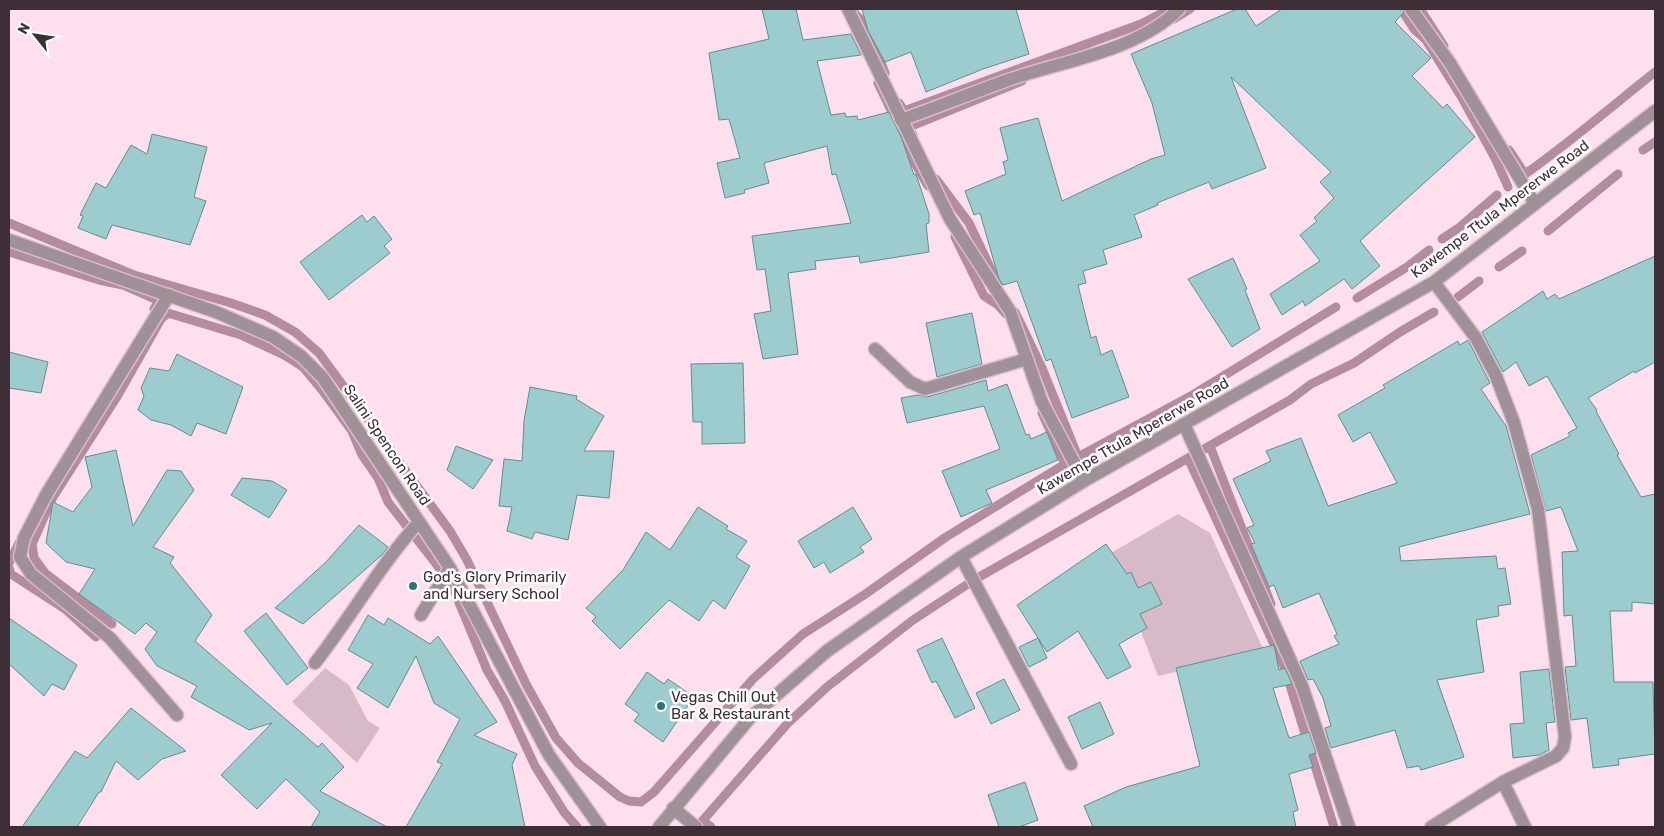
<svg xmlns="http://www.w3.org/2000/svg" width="1664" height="836" viewBox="0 0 1664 836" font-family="Rubik,sans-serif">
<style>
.green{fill:#d6bac7}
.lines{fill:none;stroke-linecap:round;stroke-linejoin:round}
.stream{stroke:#b38c9f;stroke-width:9}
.building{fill:#9dccce;stroke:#618e90}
.minor-casing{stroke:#d8bcc9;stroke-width:15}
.minor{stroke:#a09097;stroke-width:12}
.poi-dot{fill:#2b7578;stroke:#fff;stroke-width:2}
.labels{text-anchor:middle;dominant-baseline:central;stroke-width:5;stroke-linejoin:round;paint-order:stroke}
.street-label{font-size:15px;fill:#3e2f37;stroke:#fff}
.poi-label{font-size:15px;fill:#3e2f37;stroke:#fff;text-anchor:start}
</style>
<rect width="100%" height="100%" fill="#fedfed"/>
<path class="green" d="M1178,514L1210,533L1264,651L1158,676L1111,553Z
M325,668L349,685L368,721L380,728L357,763L292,702Z"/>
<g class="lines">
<path class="stream" d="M1401,9L1414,29L1426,40L1461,96L1495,158L1508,187
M1420,9L1444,46
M852,10C856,16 862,20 866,25C875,38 879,58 885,73
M1174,19L1190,9
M878,83L891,110
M899,103L904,111L1141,24L1170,9
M902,130L907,149L928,186
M913,135L909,127L1022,81
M1509,150L1525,174
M1643,150L1655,142
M1521,177C1568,144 1611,107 1655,72
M936,179L969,223L998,284
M9,223L134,275L231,303L265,315L295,332L319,353L450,531L467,560L526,684L556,738L578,763L620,797L629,801L641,802L654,792L753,679L803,634L864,595L946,537L1065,464L1042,413
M1548,231L1618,174
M955,237L984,296L998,305L1006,314
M1442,239L1460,227L1497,195
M9,252L99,280L123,285L159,301L154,309
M1499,267L1522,251
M1458,297L1479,281
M1357,298L1407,267L1429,250
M1015,312L1042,368L1078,457L1189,397L1336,307
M1210,446L1271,604
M1188,458L1284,666L1334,827
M9,563L20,541
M9,568L11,574L65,609L96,637
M112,624L45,573L34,558L32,544L53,497L118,395L161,319L168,313L241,335L284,355L303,367L323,391L352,431L362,455L378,478L388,502L451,583L487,670L505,701L535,766L564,812L577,827
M704,822L711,827
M697,827L788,723L827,687L913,620L974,580L1290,400L1311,384L1354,363L1400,332L1434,312"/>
</g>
<path class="building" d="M762,9H796L803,40L851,34L861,55L817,61L831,115L845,113L846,117L857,116L858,120L889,112L902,139L914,175L916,174L929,214V223L926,224L929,252L860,263L859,256L815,261L816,269L788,273L798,354L763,359L754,314L771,311L765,269L757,270L752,236L851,223L836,174L832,175L827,146L764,163L769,183L744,190L745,193L725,198L717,163L740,158L729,119L719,120L709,53L769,39Z
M862,9H1016L1029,54L983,69L926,92L911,52L885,62L868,31Z
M1237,9H1245L1256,26L1282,9H1403L1404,12L1395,22L1431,58L1412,76L1443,108L1447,104L1475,137L1360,241L1380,266L1352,289L1344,279L1305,306L1303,301L1282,315L1270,294L1320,261L1300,235L1317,221L1314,218L1334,198L1320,182L1331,172L1231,77L1266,168L1212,189L1209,182L1157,203L1158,205L1134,215L1142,237L1103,250L1107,264L1083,271L1086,283L1078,285L1091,338L1096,336L1101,355L1112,350L1129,397L1072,418L1051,359L1046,361L1017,281L1003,285L999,279L980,213L974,215L965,191L1006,174L1003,162L1008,160L1000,128L1038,118L1062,201L1151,159L1165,155L1152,103L1131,54Z
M152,134L207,147L194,197L206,201L190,245L112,225L106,239L78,228L83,216L80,215L96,183L106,188L131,145L147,154Z
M362,215L367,222L374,216L392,239L384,246L390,253L329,300L300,262Z
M1655,256V362L1635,373L1634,371L1588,398L1597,410L1596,411L1619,454L1617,455L1641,497L1655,494V604L1632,602V611H1610L1614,682H1653L1655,754L1618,759L1619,765L1593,768L1587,718L1571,720L1565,667L1576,666L1572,615L1564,616L1562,552L1578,551L1561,507L1546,511L1531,455L1570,436L1568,433L1577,428L1547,376L1529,386L1516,362L1503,372L1482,332L1543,291L1547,299L1555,294L1559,299Z
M1233,258L1247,289L1245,290L1260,329L1232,347L1188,279Z
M972,313L982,364L937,377L926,323Z
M1468,340L1490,383L1481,389L1506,426L1530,514L1399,547L1401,561L1496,556L1498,569L1505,568L1511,604L1498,606L1499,616L1476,620L1484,672L1437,680L1464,757L1421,770L1419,766L1407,768L1395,730L1331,748L1325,728L1331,726L1323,698L1313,679L1308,680L1300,661L1339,644L1334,636L1337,634L1319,593L1283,608L1274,585L1269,587L1251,544L1255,543L1247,528L1254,525L1233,479L1271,461L1266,451L1301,438L1328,506L1397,483L1370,432L1353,442L1338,415L1385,388L1383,385L1458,341L1460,345Z
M9,352L48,362L41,393L9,388Z
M177,354L243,387L226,434L197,423L191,436L171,425L151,420L138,410L144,396L141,388L150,368L169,371Z
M743,363L745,443L702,444V422H693L691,364Z
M986,380L988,391L1007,384L1026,435L1029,434L1031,439L1047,432L1058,460L986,490L992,503L961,517L942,471L1000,449L984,406L907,423L901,398L918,395L927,397Z
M530,387L577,396L576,399L604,416L584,451H614L609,498L577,495L568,540L535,532L532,539L507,531L512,507L499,506L504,459L522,461L524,421Z
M456,446L493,460L473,489L447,470Z
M116,450L133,526L167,470L181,471L194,490L153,547L174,557L170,563L212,615L195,641L318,747L322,743L344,767L320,791L387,827H311L320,812L286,779L257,809L221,775L272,723L249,730L191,697L197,686L157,666L145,649L157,632L146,623L135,634L79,594L95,569L66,562L46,543L53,502L73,512L92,487L85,457Z
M242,478L272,481L287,490L269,518L231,495Z
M698,507L728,526L726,529L747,541L736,557L750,566L725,609L713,600L699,621L669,600L620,649L592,621L596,617L586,608L623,570L646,532L670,550Z
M853,507L872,539L860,547L864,552L830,573L824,562L814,568L798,541Z
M359,525L388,547L383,554L303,624L275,608L325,563Z
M1106,544L1127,574L1131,572L1138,588L1151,582L1162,604L1140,614L1147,628L1119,644L1131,667L1107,679L1078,631L1047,652L1017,605Z
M266,613L308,668L287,685L244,631Z
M368,615L384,625L388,618L430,644L438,636L497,722L474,735L517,754L512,765L525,827H406L442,764L437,762L460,719L434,703L416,656L388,708L357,688L373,664L348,650Z
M9,618L77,665L64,690L52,684L44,696L9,664Z
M942,638L975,708L955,718L936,681L932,683L917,650Z
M1038,638L1047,658L1029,667L1019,647Z
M1274,645L1279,670L1285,668L1292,684L1273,688L1289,738L1309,732L1316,753L1309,755L1313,767L1289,774L1298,810L1293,812L1296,827H1093L1084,806L1126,787L1200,766L1176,668Z
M1549,669L1555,722L1546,723L1549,750L1539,755L1513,758L1510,724L1524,723L1520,672Z
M647,672L664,684L668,679L694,697L663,742L634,721L639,714L625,704Z
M1004,679L1020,710L991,724L976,693Z
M1100,702L1114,734L1082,749L1068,717Z
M131,708L186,751L162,759L138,780L116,761L101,792H99L77,827H22L75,751L87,758Z
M1025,782L1038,820L1019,827H999L988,795Z"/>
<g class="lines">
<g class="minor-casing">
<path id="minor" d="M848,9L950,219L1010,311L1042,402L1084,481
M1411,9L1450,63L1535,204
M901,120C937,107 972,93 1008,80C1063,61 1137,51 1179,9
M9,240L216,312L273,337L301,356L323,378L450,568L549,755L600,827
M169,295L46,495L24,538L20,557L31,574L110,638L177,715
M875,349L910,382L925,389L1027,359
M1184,424L1302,686L1349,827
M961,557L1071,764
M421,615L450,568
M315,663C351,617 380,565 419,522
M1503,782L1525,827
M673,808L696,827
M659,827L750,718L827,651L961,557L1084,481L1434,282L1655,111
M1431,827L1503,782L1556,756L1563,748L1565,737L1538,509L1514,423L1496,376L1476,338L1434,282"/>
</g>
<use href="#minor" class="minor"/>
</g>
<g class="poi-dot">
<circle cx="413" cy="586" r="5"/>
<circle cx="661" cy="706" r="5"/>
</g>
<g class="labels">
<g class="street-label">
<text transform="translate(1500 209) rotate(-37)">Kawempe Ttula Mpererwe Road</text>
<text transform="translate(1133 436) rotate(-30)">Kawempe Ttula Mpererwe Road</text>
<text transform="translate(387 445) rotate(56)">Salini Spencon Road</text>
</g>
<g class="poi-label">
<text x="423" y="577">God's Glory Primarily<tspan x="423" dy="17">and Nursery School</tspan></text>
<text x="671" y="697">Vegas Chill Out<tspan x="671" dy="17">Bar &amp; Restaurant</tspan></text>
</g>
</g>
<rect width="1664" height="836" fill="none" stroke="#3e2f37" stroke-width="20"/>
<g transform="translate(35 35) rotate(300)" stroke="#ffffff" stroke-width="4" paint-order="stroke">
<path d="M0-4L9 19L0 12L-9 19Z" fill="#3e2f37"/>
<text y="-8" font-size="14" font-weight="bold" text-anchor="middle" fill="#3e2f37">N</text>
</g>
</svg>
